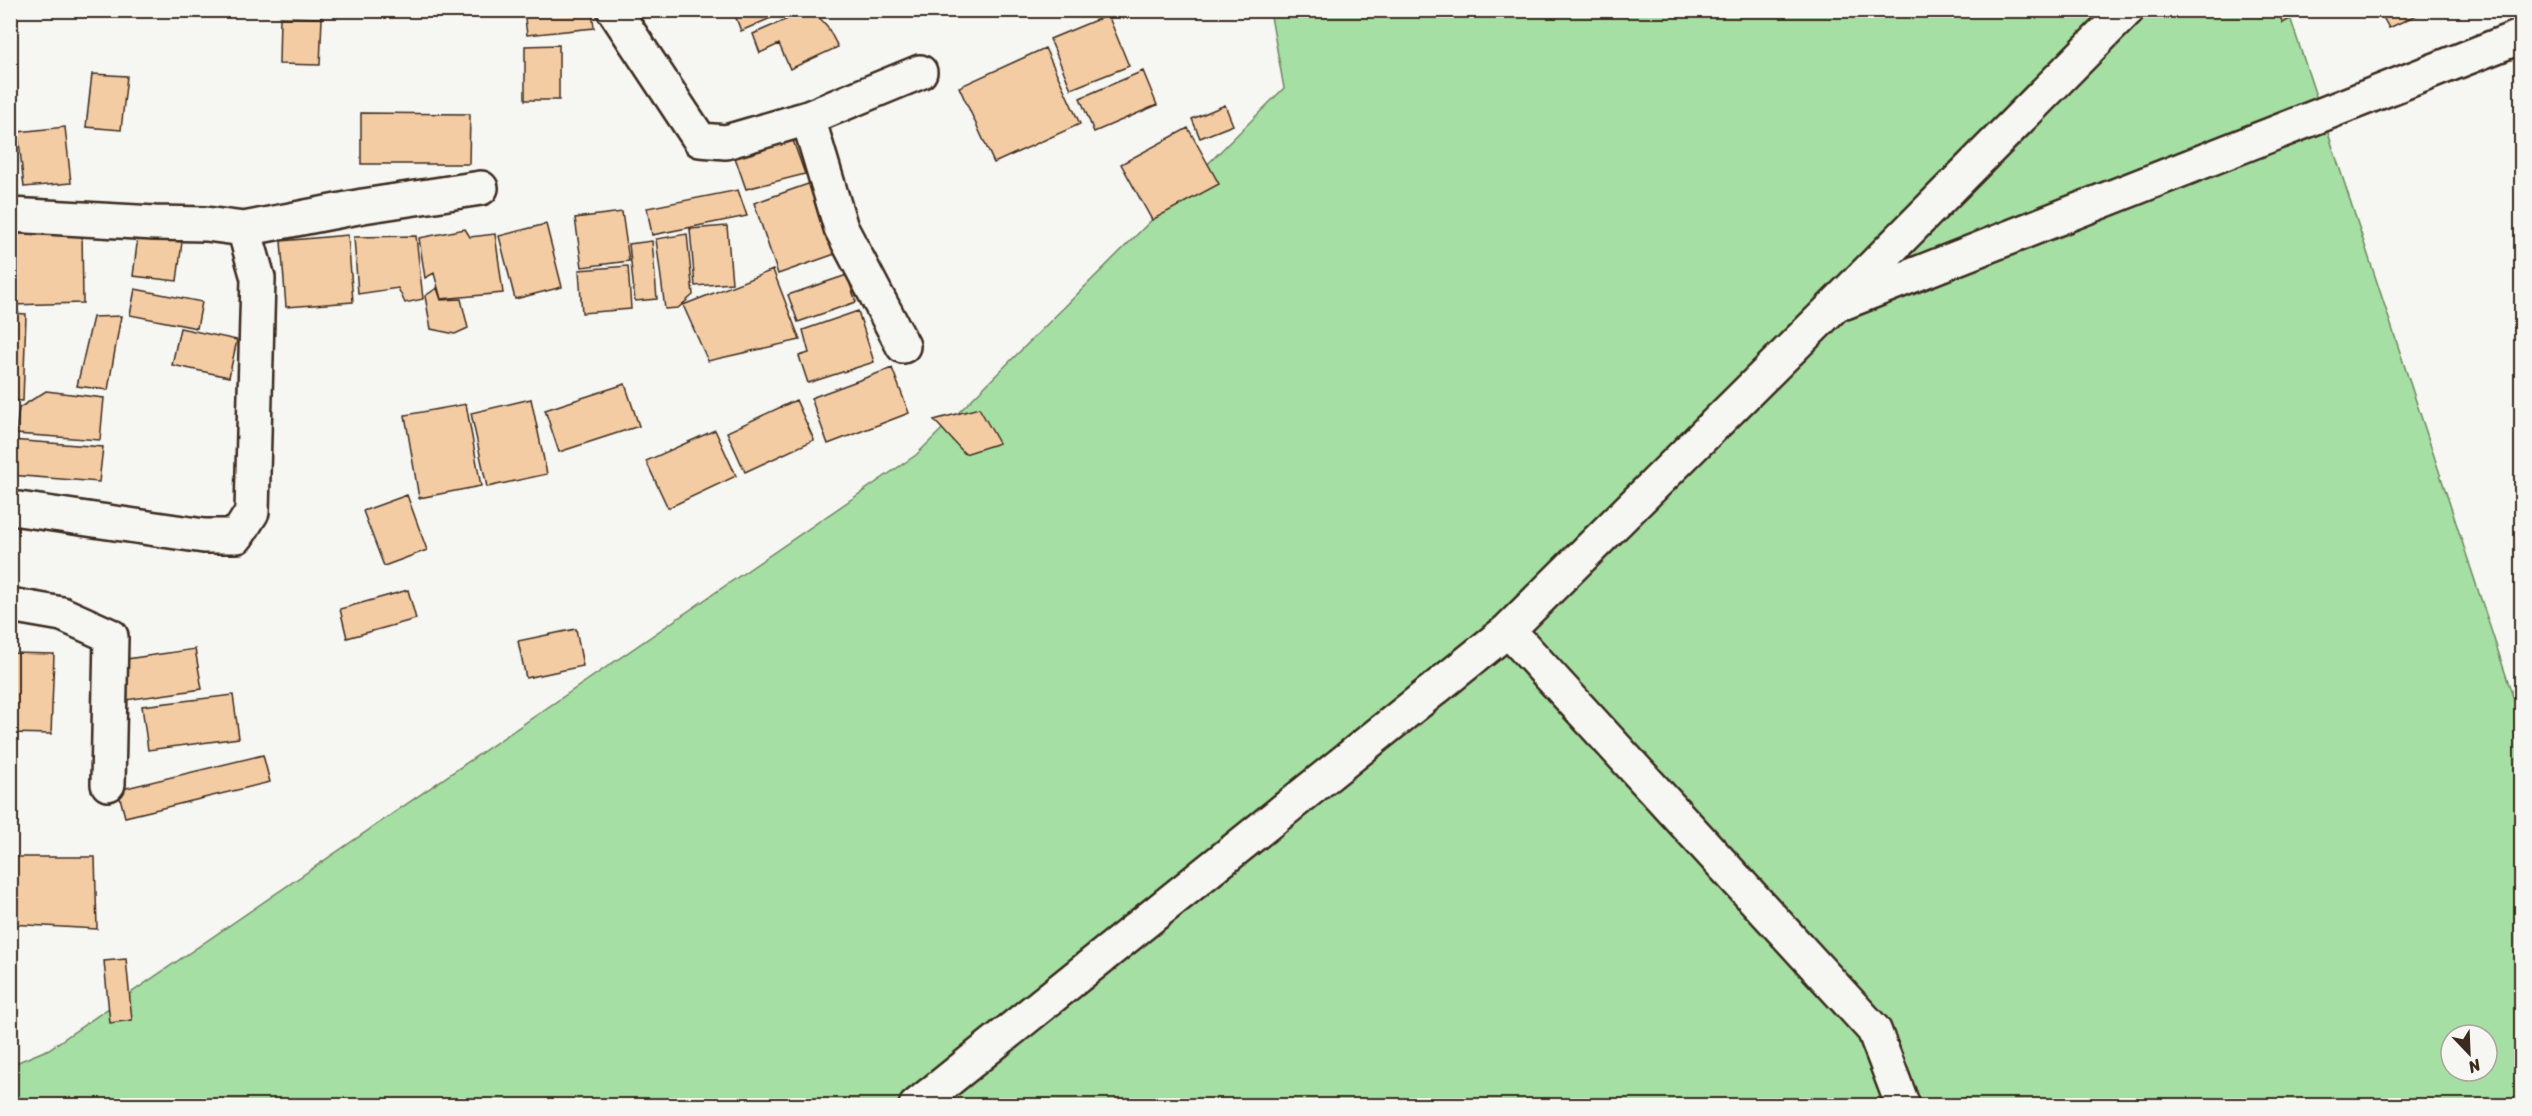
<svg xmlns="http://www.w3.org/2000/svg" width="2532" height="1116" viewBox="0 0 2532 1116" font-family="Sriracha,sans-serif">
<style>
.green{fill:#a5dfa4;stroke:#708461;stroke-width:1.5;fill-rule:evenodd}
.building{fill:#f4cca4;stroke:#3b2a1e;stroke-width:1.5}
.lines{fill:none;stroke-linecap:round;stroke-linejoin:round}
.minor-casing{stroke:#3b2a1e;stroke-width:38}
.minor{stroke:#f6f6f2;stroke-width:33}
</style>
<rect width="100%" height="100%" fill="#f6f6f2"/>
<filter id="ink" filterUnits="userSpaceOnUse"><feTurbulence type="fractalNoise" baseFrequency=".0167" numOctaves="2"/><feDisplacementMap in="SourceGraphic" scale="12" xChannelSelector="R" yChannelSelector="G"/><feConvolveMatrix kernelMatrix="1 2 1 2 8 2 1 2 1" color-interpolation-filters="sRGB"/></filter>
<g filter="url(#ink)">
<path class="green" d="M1270,11H2288L2521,721V1105L11,1106V1065L49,1049L916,455L1284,88ZM2451,1035H2487V1071H2451Z"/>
<path class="building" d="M524,10H592L594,28L527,35Z
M733,10H789L741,31Z
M808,10H812L827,26L838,47L790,69L779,44L760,53L753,34Z
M820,10H844L822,17Z
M2276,10H2306L2283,23Z
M2379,10H2427L2389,28Z
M1108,15L1129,66L1071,89L1050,39Z
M280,17L322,18L320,65L279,64Z
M559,45V100H525V46Z
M1045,48L1080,124L994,163L959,87Z
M10,64H16L19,125H10Z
M1143,71L1157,105L1094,132L1080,98Z
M92,74L127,76L121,130L86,127Z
M1225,105L1233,125L1200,138L1192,119Z
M361,113L470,114L469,164H361Z
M65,127L71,183L24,187L18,132Z
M1188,128L1219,184L1152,220L1121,164Z
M789,129L805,174L746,189L731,146Z
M811,183L835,254L778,274L754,203Z
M738,190L747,216L652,235L647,208Z
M622,212L629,261L582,267L575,218Z
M546,224L562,287L515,299L499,236Z
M727,226L732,283L695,286L690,229Z
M465,229L470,237L495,234L503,293L441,299L434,273L425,278L419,238Z
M82,232L83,303L10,305V234Z
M687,234L693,295L678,308L665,309L656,239Z
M348,235L353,302L286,307L281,241Z
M138,236L182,242L177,281L133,276Z
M416,236L423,299L405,303L398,288L358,294L354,237Z
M652,241L657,299L635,301L629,244Z
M628,266L631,309L582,313L579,270Z
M773,270L800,340L708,361L683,305Z
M847,275L856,302L798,322L788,295Z
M437,288L441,300L461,299L468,328L455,334L431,329L425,296Z
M135,289L202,302L197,328L130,315Z
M858,311L874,362L808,383L799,356L809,353L803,330Z
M10,313L26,314L23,401L10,400Z
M121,316L108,390L77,386L93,317Z
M180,328L237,340L229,377L172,365Z
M892,368L909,413L828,444L811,398Z
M625,384L639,426L559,452L545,410Z
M46,391L104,398L100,440L16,434L19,408Z
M531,399L547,474L487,487L471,413Z
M796,400L814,440L745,472L727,432Z
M466,404L481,486L419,498L405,415Z
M979,408L999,443L965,454L934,420Z
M715,430L736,476L668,508L646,461Z
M10,440L103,447L99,482L10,475Z
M407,495L427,550L384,566L363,511Z
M408,590L416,619L347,638L340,609Z
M576,629L583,666L526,678L518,641Z
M195,649L202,689L126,700L120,660Z
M10,653L54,654L51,734L10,733Z
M233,695L239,738L148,750L142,706Z
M263,755L270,782L125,817L118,790Z
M10,857H95L97,929L10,924Z
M126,959L132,1020L110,1023L104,961Z"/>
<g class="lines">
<g class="minor-casing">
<path id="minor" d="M614,10L700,140L726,142L808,118L920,72
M808,118L841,228L903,346
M10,215L155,223L206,224L244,229L258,278L252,512L237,536H204L12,508
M244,229L363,206L481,188
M1845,302L2522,36
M10,605L62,614L111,636L108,784
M1508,630L1874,1030L1903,1106
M916,1106L1508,630L1833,307L2127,10"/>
</g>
<use href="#minor" class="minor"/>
</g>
</g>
<rect width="2532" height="1116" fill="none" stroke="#f6f6f2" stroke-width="36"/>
<rect x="18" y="18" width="2496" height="1080" fill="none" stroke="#3b2a1e" stroke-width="2" filter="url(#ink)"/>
<g transform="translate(2469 1053) rotate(157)"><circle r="28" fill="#f6f6f2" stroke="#aba49d" stroke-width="1.5"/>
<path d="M0-4.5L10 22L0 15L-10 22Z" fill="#3b2a1e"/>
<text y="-9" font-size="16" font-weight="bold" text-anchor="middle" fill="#3b2a1e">N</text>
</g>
</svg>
